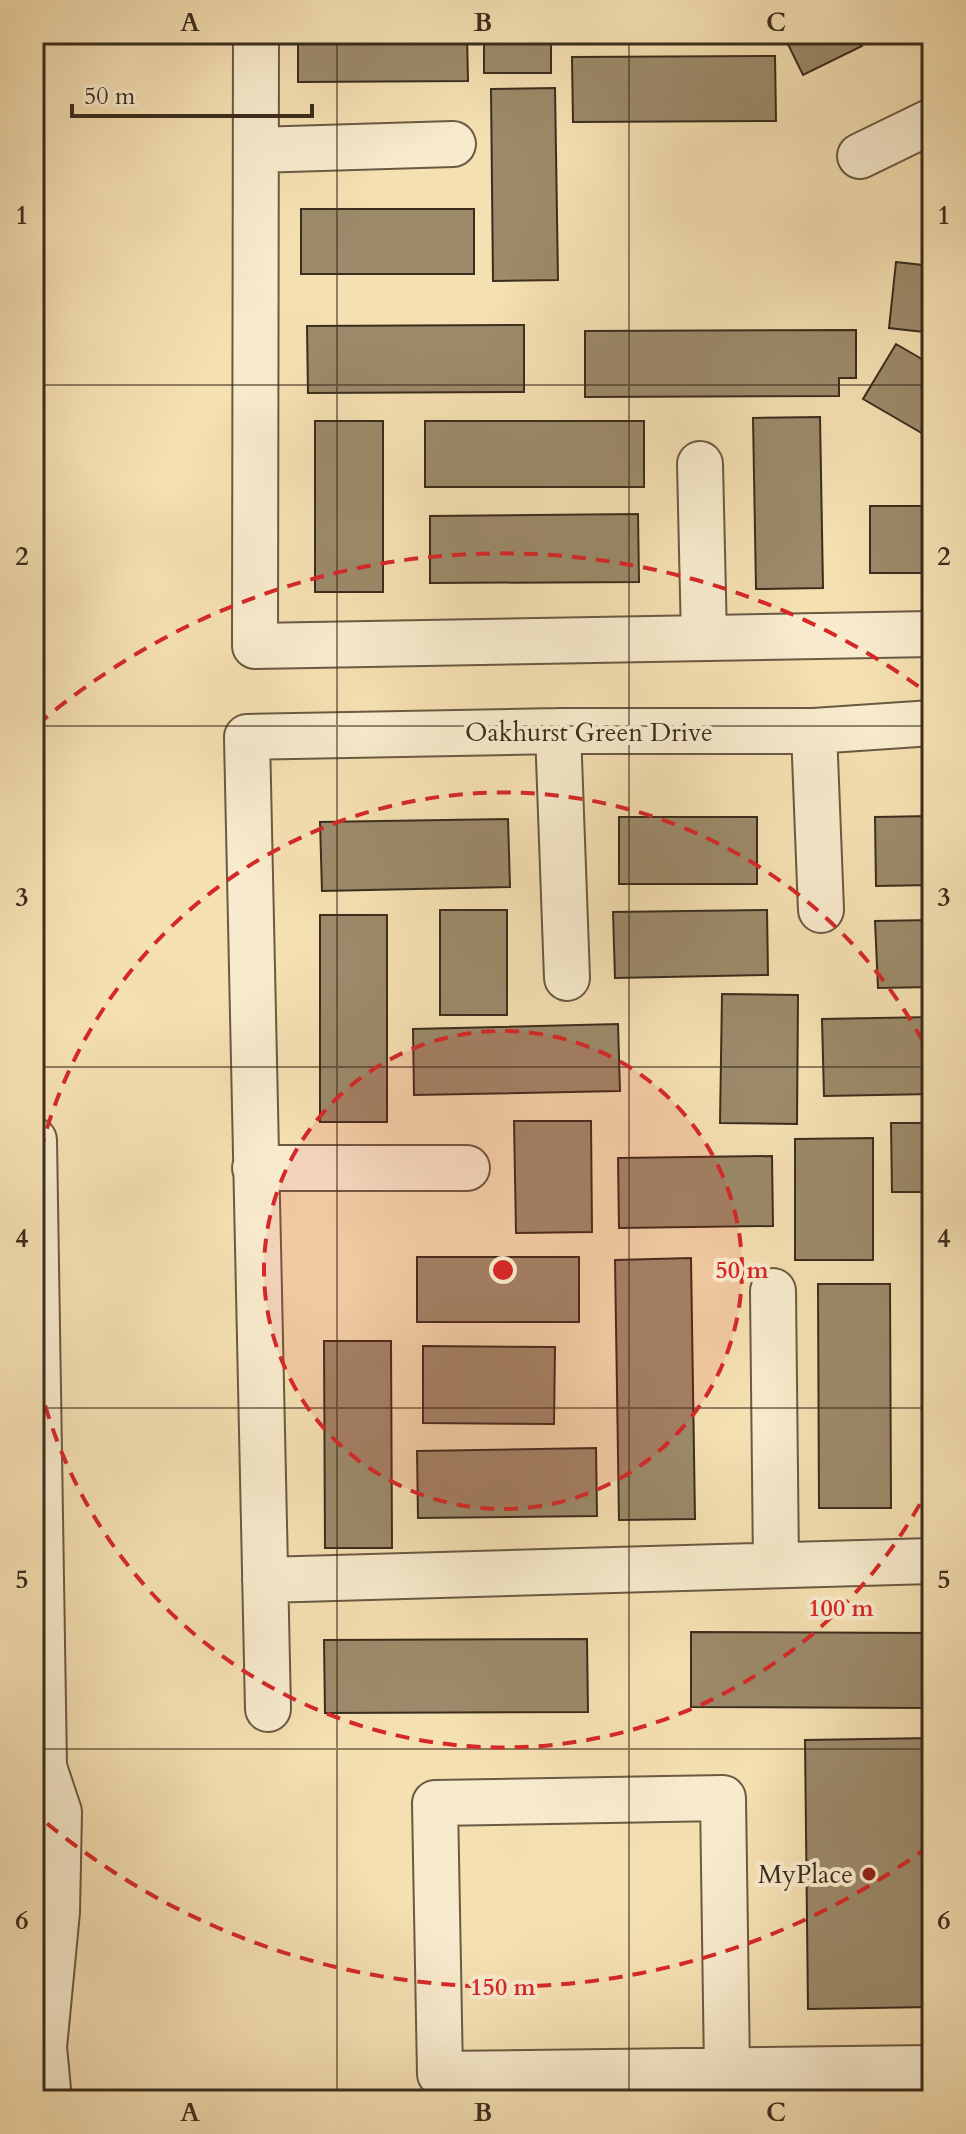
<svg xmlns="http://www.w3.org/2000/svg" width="966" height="2134" viewBox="0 0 966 2134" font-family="Cardo,serif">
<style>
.building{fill:#9c8a6a;stroke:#3b2d1d;stroke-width:2}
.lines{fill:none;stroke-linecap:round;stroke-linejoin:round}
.minor-casing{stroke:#6a5a42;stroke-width:48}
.minor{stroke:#f8ebcd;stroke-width:44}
.grid{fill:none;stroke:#3b2d1d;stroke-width:2;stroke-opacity:0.55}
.ring{fill:none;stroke:#d62828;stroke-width:4;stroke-dasharray:14 10}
.poi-dot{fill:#8f2418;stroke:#f8ebcd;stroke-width:3}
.labels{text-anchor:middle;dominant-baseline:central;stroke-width:8;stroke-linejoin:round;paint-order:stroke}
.street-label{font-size:26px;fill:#3b2d1d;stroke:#f8ebcd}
.poi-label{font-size:26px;fill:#3b2d1d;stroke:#f8ebcd;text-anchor:end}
.centre{fill:#d62828;stroke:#f8ebcd;stroke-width:4}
.ring-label{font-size:24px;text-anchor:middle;font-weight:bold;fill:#d62828;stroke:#f8ebcd;stroke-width:8;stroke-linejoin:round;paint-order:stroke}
.neatline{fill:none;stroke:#3b2d1d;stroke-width:3}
.grid-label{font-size:26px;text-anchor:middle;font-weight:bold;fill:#3b2d1d}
</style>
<rect width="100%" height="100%" fill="#f5e0b2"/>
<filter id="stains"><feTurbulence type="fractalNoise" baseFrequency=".0025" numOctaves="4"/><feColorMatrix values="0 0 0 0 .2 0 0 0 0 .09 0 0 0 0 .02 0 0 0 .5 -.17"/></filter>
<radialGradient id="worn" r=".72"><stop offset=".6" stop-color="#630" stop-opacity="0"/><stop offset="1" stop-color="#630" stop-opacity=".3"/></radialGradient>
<path class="building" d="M298,34H467L468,81L298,82Z
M484,34H551V73H484Z
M783,34H856L862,46L803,75Z
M775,56L776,121L573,122L572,57Z
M555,88L558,280L493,281L491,89Z
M301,209H474V274H301Z
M896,262L932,266V333L889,328Z
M524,325V392L308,393L307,326Z
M856,330V378H839V396L585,397V331Z
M896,344L932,365V439L863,399Z
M820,417L823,588L756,589L753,418Z
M315,421H383V592H315Z
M425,421H644V487H425Z
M870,506H932V573H870Z
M638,514L639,582L430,583V516Z
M932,816V885L876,886L875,817Z
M619,817H757V884H619Z
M508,819L510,887L322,891L320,822Z
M440,910H507V1015H440Z
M767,910L768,975L615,978L613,912Z
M320,915H387V1122H320Z
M932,920V987L878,988L875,921Z
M722,994L798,995L797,1124L720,1123Z
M932,1017V1094L824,1096L822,1019Z
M618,1024L620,1091L414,1095L413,1029Z
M514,1121H591L592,1232L516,1233Z
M891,1123H932V1192H892Z
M873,1138V1260H795V1139Z
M772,1156L773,1226L619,1228L618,1158Z
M417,1257H579V1322H417Z
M691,1258L695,1519L619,1520L615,1260Z
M818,1284H890L891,1508H819Z
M324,1341H391L392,1548H325Z
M423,1346L555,1347L554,1424L423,1423Z
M922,1439H932V1497H923Z
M596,1448L597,1516L418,1518L417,1451Z
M691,1632L932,1633V1708L691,1707Z
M587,1639L588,1712L325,1713L324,1640Z
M932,1738V2007L808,2009L805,1740Z"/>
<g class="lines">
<g class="minor-casing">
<path id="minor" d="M256,34L255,646L932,634
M256,150L453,144
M860,156L932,121
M700,464L704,638
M558,731L567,978
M814,731L821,910
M34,1140L44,1767L59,1812L57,1912L44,2047L49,2100
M255,1168H467
M773,1291L776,1565
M265,1580L932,1561
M268,1709L247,737L558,731H814L932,723
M727,2070L723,1798L435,1803L440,2074L932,2068"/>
</g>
<use href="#minor" class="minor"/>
</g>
<path class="grid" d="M337,34V2100M629,34V2100M34,385H932M34,726H932M34,1067H932M34,1408H932M34,1749H932"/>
<circle cx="503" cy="1270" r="239" fill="#d62828" fill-opacity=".12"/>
<g class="ring">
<circle cx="503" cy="1270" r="239"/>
<path d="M931 1483A478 478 0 0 1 35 1365M35 1175A478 478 0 0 1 931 1057"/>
<path d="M929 1846A717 717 0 0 1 37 1815M37 725A717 717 0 0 1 929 694"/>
</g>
<circle class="poi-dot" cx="869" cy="1874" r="8"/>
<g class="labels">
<g class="street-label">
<text x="589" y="732">Oakhurst Green Drive</text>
</g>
<g class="poi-label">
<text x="853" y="1874">MyPlace</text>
</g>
</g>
<circle cx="503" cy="1270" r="12" class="centre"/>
<g class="ring-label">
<text x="742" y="1278">50 m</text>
<text x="841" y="1616">100 m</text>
<text x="503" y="1995">150 m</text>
</g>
<rect width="966" height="2134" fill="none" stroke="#f5e0b2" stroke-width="88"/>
<path d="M72 104v12h240v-12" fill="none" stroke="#3b2d1d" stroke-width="4"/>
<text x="84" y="104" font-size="24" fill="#3b2d1d" stroke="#f8ebcd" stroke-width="6" paint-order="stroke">50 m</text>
<rect x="44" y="44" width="878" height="2046" class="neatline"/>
<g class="grid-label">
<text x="190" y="31">A</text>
<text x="483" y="31">B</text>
<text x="776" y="31">C</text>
<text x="22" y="224">1</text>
<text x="944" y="224">1</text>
<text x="22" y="565">2</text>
<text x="944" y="565">2</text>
<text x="22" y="906">3</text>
<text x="944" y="906">3</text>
<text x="22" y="1247">4</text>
<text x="944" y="1247">4</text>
<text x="22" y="1588">5</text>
<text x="944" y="1588">5</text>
<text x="22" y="1929">6</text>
<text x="944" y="1929">6</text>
<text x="190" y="2121">A</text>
<text x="483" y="2121">B</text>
<text x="776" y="2121">C</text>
</g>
<rect width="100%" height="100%" filter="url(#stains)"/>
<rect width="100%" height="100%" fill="url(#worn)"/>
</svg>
